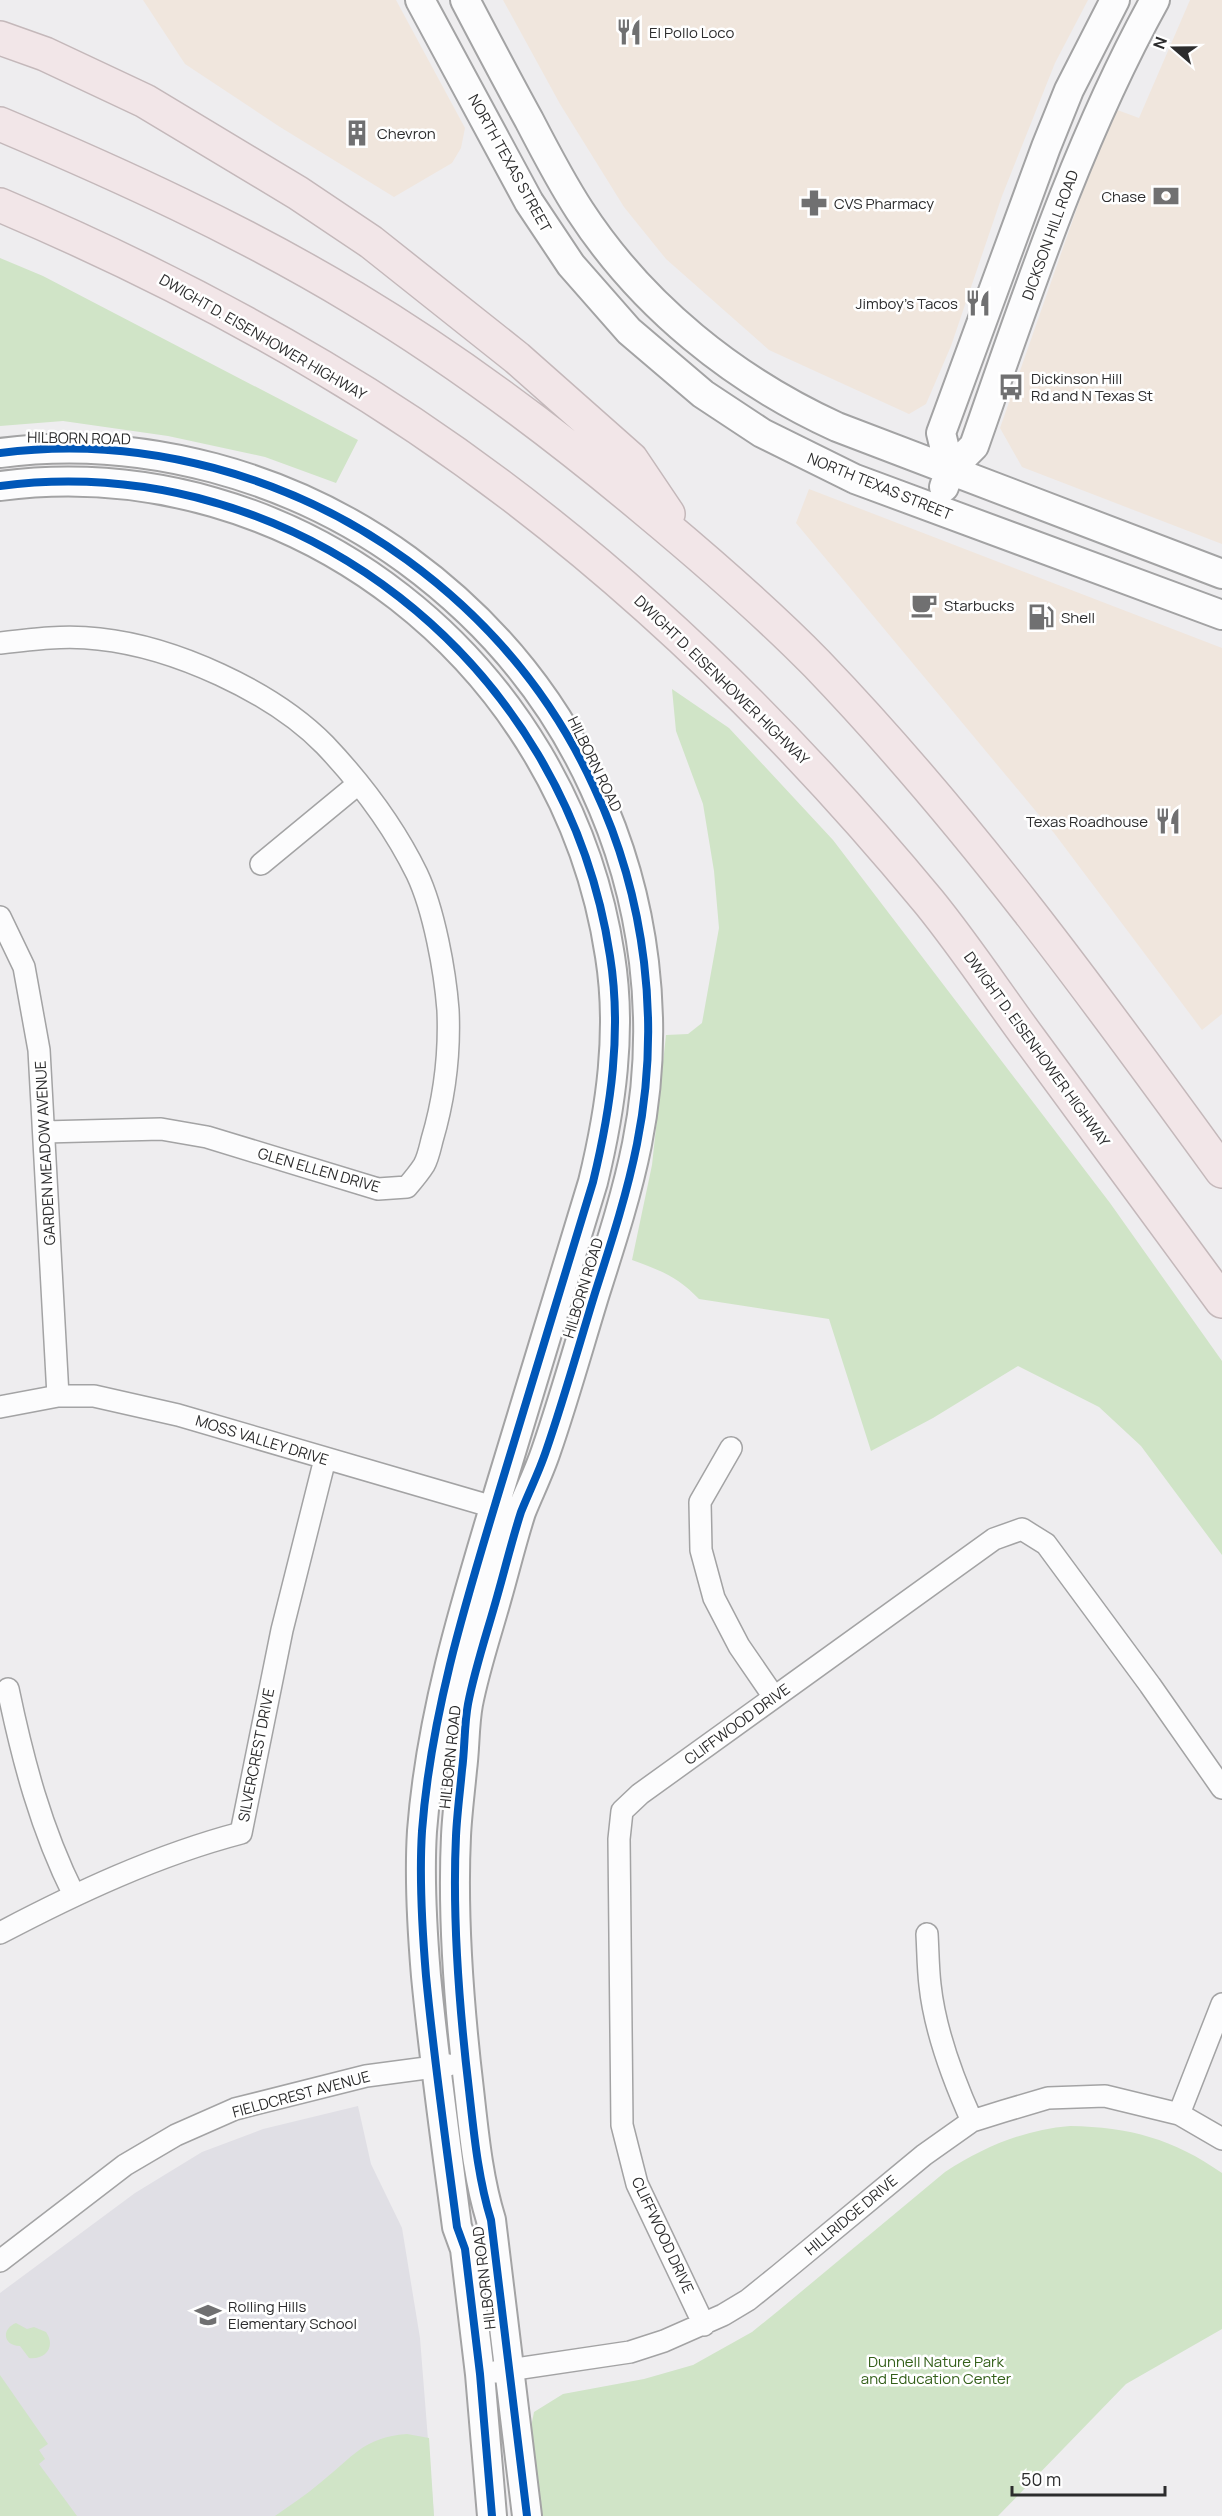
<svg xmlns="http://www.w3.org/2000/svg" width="1222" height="2516" viewBox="0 0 1222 2516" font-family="Manrope,sans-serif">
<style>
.commercial{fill:#f0e6dd}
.built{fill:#e0dfe5}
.green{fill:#d0e4c7}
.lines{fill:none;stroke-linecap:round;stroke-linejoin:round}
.street-casing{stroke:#a3a3a4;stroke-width:24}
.secondary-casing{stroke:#a3a3a4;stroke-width:32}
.highway-casing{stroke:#c4b8ba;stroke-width:36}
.street{stroke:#fcfcfd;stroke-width:21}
.secondary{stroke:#fcfcfd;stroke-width:28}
.highway{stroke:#f2e6e8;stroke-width:33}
.cycleway-casing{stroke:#fff;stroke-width:11}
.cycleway{stroke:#0057b8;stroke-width:8}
.labels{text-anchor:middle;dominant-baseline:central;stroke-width:5;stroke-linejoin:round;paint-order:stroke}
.poi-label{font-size:15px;fill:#2c2c2d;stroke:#fff;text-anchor:start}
.street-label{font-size:15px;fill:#2c2c2d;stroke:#fff}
.park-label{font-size:15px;fill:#335f19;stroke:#fff}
</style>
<rect width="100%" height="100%" fill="#eeedef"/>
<path class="commercial" d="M143,0H396L465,128L461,148L452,163L394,197L280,127L185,64Z
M503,0H1088L1055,63L1002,196L951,346L926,404L909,414L769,350L666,259L624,207L560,104Z
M1190,0H1222V544L1022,467L1000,428L1112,108L1139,118Z
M809,489L1222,648V1014L1202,1030L1054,833L796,523Z"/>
<path class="built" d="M358,2106L371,2164L402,2228L420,2338L434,2516H0V2293L135,2193L202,2152L263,2129Z"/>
<path class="green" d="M0,258L43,276L358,440L336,483L265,457L168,436L63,421L0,426Z
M672,689L729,728L833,840L1110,1203L1222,1361V1555L1141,1446L1099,1407L1018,1366L933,1418L871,1451L829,1319L699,1299C678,1277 660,1270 632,1260L652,1165L666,1035L688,1034L702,1023L719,928L714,871L703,804L676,731Z
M1070,2126C1130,2127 1173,2139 1222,2173V2329L1126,2384L998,2516H540L531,2427L534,2412L563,2394L644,2379L693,2365L752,2332L778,2311L945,2172C984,2147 1023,2130 1070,2126Z
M16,2323L27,2329L34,2327L46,2332C56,2346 46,2360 29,2358L20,2346C3,2346 1,2329 16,2323Z
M0,2375L48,2444L39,2450L45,2459L39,2464L77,2516H0Z
M407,2434L429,2438L434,2516H275C290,2505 306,2495 320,2483C352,2458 363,2437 407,2434Z"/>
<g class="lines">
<g class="street-casing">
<path id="street" d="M0,643C33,639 66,635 99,639C174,647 272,691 325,745C361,783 394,827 417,874C434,910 445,971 448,1010C450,1056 445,1096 432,1140C430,1148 428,1158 424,1165C419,1173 413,1180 407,1187L378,1189L207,1137L161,1129L44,1132
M261,864L358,784
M0,917L24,967L39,1050L58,1396
M0,1407L58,1396H94L178,1415L507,1511
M731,1448L700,1502L701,1550L714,1598L739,1646L774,1697
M8,1689C23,1761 41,1829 74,1895
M0,1933C76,1893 157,1855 241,1833L282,1630L325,1459
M927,1934C928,1951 928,1968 930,1985C935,2032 953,2079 972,2121
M1179,2114L1222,2004
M0,2261L125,2165L176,2135L235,2109L366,2076L449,2065
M704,2325L637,2184L622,2125L619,1839L622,1811L640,1794L994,1539L1022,1529L1046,1544L1150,1685L1222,1788
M495,2372L630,2352L664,2341L723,2315L748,2300L779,2275L924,2155L972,2121L1004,2111L1048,2098L1105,2096L1179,2114L1222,2139"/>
</g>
<g class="secondary-casing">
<path id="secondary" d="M420,0L529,202L571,265L629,331L703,394L762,433L855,479L1222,615
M465,0C486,40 507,80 529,120C545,151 561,182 580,211C642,306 734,380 837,427L1222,574
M0,453C142,434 292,476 407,560C489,620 552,695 594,787C646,898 661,1024 637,1144C627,1194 611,1243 595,1293C579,1345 564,1399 546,1451C539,1472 529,1492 521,1512C512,1540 505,1569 497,1597C487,1633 475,1668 468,1704C464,1726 465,1748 462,1770C460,1792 457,1814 456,1836C452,1920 459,2006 469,2090C474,2134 478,2178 491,2220L527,2516
M950,470L941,433L1046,147L1069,90L1115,0
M0,486C296,448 566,664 610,956C622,1031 611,1108 593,1182C562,1283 532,1384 501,1485C467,1598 431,1712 422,1831C419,1879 422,1928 426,1976C434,2060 446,2143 457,2227L465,2249L480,2374L492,2516
M944,487L950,470L974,446C1027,295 1077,141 1155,0"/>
</g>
<g class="highway-casing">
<path id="highway" d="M0,38L45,54L145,101L298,193L371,242L517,358L631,459L668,514
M0,124C121,175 241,230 354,298C457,360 554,433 646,510C705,559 763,609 817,664C967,820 1095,996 1222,1171
M0,205C111,252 218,305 322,367C556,505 757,694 929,902C964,945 995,992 1028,1037C1093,1125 1157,1213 1222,1301"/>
</g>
<use href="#street" class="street"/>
<use href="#secondary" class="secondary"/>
<use href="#highway" class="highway"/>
<g class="cycleway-casing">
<path id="cycleway" d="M0,453C142,434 292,476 407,560C489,620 552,695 594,787C646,898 661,1024 637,1144C627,1194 611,1243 595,1293C579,1345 564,1399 546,1451C539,1472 529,1492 521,1512C512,1540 505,1569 497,1597C487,1633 475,1668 468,1704C464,1726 465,1748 462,1770C460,1792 457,1814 456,1836C452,1920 459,2006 469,2090C474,2134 478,2178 491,2220L527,2516
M0,486C296,448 566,664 610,956C622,1031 611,1108 593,1182C562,1283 532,1384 501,1485C467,1598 431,1712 422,1831C419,1879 422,1928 426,1976C434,2060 446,2143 457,2227L465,2249L480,2374L492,2516"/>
</g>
<use href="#cycleway" class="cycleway"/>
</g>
<defs>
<g id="restaurant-bare" transform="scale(2.07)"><path d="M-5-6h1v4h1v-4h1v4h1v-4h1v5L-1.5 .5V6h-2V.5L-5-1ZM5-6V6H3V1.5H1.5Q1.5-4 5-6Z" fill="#707071" stroke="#fff" stroke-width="2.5" paint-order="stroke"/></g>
<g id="building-bare" transform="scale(2.07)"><path d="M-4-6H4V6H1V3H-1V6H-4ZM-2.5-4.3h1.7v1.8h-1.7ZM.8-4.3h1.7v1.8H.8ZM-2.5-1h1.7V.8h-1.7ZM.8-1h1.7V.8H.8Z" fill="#707071" stroke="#fff" stroke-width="2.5" paint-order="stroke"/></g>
<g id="bank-bare" transform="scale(2.07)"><path d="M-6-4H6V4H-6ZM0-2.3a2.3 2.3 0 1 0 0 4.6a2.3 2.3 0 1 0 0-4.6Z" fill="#707071" stroke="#fff" stroke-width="2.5" paint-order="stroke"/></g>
<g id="pharmacy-bare" transform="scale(2.07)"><path d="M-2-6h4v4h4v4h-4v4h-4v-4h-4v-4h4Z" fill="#707071" stroke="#fff" stroke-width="2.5" paint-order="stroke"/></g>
<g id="bus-bare" transform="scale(2.07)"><path d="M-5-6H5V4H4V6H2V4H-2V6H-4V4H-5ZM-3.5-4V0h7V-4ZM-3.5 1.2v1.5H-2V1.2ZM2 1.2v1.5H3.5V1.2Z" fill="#707071" stroke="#fff" stroke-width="2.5" paint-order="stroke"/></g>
<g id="cafe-bare" transform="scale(2.07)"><path d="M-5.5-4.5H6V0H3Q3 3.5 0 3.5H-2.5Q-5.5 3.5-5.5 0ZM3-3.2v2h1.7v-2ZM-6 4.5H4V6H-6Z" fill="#707071" stroke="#fff" stroke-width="2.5" paint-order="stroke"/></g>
<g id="fuel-bare" transform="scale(2.07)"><path d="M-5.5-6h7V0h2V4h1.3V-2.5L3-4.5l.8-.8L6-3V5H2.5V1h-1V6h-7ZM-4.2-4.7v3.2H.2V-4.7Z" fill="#707071" stroke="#fff" stroke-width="2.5" paint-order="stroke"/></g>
<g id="school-bare" transform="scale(2.07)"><path d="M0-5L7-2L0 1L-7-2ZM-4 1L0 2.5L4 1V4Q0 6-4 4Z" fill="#707071" stroke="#fff" stroke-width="2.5" paint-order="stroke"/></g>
</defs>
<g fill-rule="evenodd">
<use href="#restaurant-bare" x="629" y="32"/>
<use href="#building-bare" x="357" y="133"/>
<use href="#bank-bare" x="1166" y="196"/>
<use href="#pharmacy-bare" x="814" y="203"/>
<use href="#restaurant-bare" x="978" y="303"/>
<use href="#bus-bare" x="1011" y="387"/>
<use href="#cafe-bare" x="924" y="605"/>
<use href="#fuel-bare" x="1041" y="617"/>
<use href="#restaurant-bare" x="1168" y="821"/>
<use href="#school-bare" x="208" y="2315"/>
</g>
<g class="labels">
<g class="poi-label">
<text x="649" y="32">El Pollo Loco</text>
<text x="377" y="133">Chevron</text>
<text x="1146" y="196" text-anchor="end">Chase</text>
<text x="834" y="203">CVS Pharmacy</text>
<text x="958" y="303" text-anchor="end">Jimboy's Tacos</text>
<text x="1031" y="378">Dickinson Hill<tspan x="1031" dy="17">Rd and N Texas St</tspan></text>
<text x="944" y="605">Starbucks</text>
<text x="1061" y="617">Shell</text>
<text x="1148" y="821" text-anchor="end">Texas Roadhouse</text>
<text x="228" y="2306">Rolling Hills<tspan x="228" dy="17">Elementary School</tspan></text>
</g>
<g class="street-label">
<text transform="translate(510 163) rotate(61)">NORTH TEXAS STREET</text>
<text transform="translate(1050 235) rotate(-70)">DICKSON HILL ROAD</text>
<text transform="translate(263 337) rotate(30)">DWIGHT D. EISENHOWER HIGHWAY</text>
<text transform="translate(79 438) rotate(1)">HILBORN ROAD</text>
<text transform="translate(880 486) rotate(22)">NORTH TEXAS STREET</text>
<text transform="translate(722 680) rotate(44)">DWIGHT D. EISENHOWER HIGHWAY</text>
<text transform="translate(595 764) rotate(64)">HILBORN ROAD</text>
<text transform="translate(1037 1049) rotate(54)">DWIGHT D. EISENHOWER HIGHWAY</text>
<text transform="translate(45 1153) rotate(-93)">GARDEN MEADOW AVENUE</text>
<text transform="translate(319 1170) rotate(16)">GLEN ELLEN DRIVE</text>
<text transform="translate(583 1288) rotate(-73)">HILBORN ROAD</text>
<text transform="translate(262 1440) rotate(17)">MOSS VALLEY DRIVE</text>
<text transform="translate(737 1724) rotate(-36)">CLIFFWOOD DRIVE</text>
<text transform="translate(256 1755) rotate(-79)">SILVERCREST DRIVE</text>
<text transform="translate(450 1757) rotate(-84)">HILBORN ROAD</text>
<text transform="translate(301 2094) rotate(-15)">FIELDCREST AVENUE</text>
<text transform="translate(851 2215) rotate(-40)">HILLRIDGE DRIVE</text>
<text transform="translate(663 2235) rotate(65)">CLIFFWOOD DRIVE</text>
<text transform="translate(484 2278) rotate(-97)">HILBORN ROAD</text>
</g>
<g class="park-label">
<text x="936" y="2361">Dunnell Nature Park<tspan x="936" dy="17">and Education Center</tspan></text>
</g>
</g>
<g transform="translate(1174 48) rotate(290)" stroke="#ffffff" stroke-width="4.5" paint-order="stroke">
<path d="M0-4.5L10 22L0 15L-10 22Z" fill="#2c2c2d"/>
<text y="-9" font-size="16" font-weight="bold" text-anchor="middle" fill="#2c2c2d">N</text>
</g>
<path d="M1012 2486v9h153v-9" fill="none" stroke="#2c2c2d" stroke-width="3"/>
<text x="1021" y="2486" font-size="18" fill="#2c2c2d" stroke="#ffffff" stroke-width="4.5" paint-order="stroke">50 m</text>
</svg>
